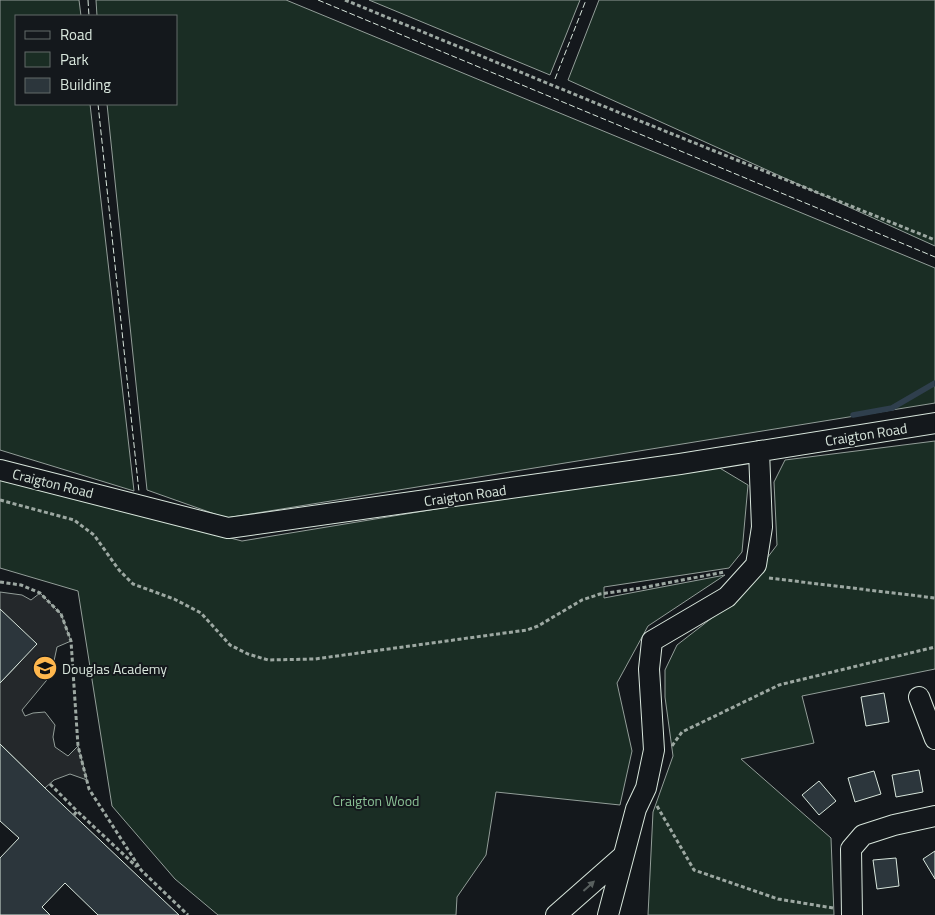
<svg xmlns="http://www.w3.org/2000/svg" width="935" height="915" viewBox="0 0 935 915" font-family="'Titillium Web',sans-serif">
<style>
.green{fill:#1a2d24;stroke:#939e99}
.parking{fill:#24282b;stroke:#939e99}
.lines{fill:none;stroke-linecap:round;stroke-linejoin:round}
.stream{stroke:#2f3f4d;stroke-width:5.5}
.building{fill:#2c363c;stroke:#d8e6dc}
.minor-casing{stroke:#d8e6dc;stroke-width:22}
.path{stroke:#9da8a2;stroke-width:3;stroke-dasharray:4 2.5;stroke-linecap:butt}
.minor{stroke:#14181c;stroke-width:20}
.fence{stroke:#d8e6dc;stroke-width:1;stroke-dasharray:6 2.5;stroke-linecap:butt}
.oneway{fill:#59605f}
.labels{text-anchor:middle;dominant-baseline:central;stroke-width:4;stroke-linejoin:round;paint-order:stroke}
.street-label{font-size:14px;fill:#d8e6dc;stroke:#14181c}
.poi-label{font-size:14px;fill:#d8e6dc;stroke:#14181c;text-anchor:start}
.park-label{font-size:14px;fill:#8ac095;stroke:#14181c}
</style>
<rect width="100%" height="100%" fill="#14181c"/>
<path class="green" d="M0,0H79L81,16H16V104H90L134,491L0,450Z
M96,0H286L935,268V403L226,518L147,490L107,104H176V16H97Z
M369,0H580L550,75Z
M599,0H935V246L568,80Z
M935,441V669L802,696L814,743L741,759L831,838L834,915H648L653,812L673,756L665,697V670L677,645L735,600L777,545L774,482L785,460Z
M718,467L748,485L742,552L729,568L604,587V598L725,575L648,626L617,683L632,751L620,805L496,792L486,855L457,897L456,915H218L175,879L112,806L78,591L0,568V479L242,541L545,491Z"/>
<path class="parking" d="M0,592L22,595L31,600L40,593L61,614L71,641L57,647L51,675L22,710L25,716L33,713L45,712L55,725L53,737L55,747L68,756L78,746L87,780L70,774L54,780L45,788L0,744V683L21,661L0,642Z"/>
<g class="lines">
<path class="stream" d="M853,415L892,408L935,383"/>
</g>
<path class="building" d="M0,609L37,644L0,683Z
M884,693L889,722L866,726L861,697Z
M0,744L45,788L179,915H98L65,883L42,907L50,915H0V858L19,838L0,821Z
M919,770L923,792L896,797L892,775Z
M874,771L881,794L855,802L848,778Z
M819,781L836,801L819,815L802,795Z
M935,851V879L923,859Z
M896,858L899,886L877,889L873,860Z"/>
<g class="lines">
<g class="minor-casing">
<path id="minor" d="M0,470L228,528L680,464L935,423
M919,697L935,739
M556,915L623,856
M608,915L636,809L646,788L654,750L649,669L652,641L727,597L756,565L762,527L759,451
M852,915L851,849L863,835L894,825L935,816"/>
</g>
<path class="path" d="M345,0L598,104L935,240
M0,500L74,520L94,535L119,570L133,584L174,599L201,613L230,645L248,654L268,660L315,659L527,630L538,626L582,600L600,594L641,588L724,572
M769,578L935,598
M0,582L21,585L40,593L61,614L71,641L78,746L89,789L141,870L188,915
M672,746L682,732L779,685L935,647
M50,784L77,811
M657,806L694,870L778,899L833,908
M74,815L77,811L137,867"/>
<use href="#minor" class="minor"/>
<path class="fence" d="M88,0L89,16
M318,0L935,257
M555,79L586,0
M98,104L139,492"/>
</g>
<defs><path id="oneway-solid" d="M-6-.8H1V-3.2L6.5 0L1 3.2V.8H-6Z" transform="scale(1.25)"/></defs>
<use class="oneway" href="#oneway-solid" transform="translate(589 886) rotate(-42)"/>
<defs>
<g id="school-disc" transform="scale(1.25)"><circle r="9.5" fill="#ffb74d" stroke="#14181c"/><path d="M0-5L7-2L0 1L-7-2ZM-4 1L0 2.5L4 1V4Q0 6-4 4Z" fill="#111"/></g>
</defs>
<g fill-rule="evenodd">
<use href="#school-disc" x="45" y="668"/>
</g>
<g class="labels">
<g class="street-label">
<text transform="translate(866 434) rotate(-9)">Craigton Road</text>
<text transform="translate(53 483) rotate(14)">Craigton Road</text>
<text transform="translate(465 495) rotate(-8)">Craigton Road</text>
</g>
<g class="poi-label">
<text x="62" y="668">Douglas Academy</text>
</g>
<g class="park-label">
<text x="376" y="800">Craigton Wood</text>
</g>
</g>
<rect x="15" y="15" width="162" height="90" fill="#14181c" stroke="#626a69"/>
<rect x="25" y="31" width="25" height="8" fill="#14181c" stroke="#626a69"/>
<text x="60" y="40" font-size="15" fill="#d8e6dc">Road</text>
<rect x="25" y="52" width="25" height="15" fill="#1a2d24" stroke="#626a69"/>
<text x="60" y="65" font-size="15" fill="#d8e6dc">Park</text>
<rect x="25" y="78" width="25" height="15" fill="#2c363c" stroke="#626a69"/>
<text x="60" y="90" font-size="15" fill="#d8e6dc">Building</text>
</svg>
